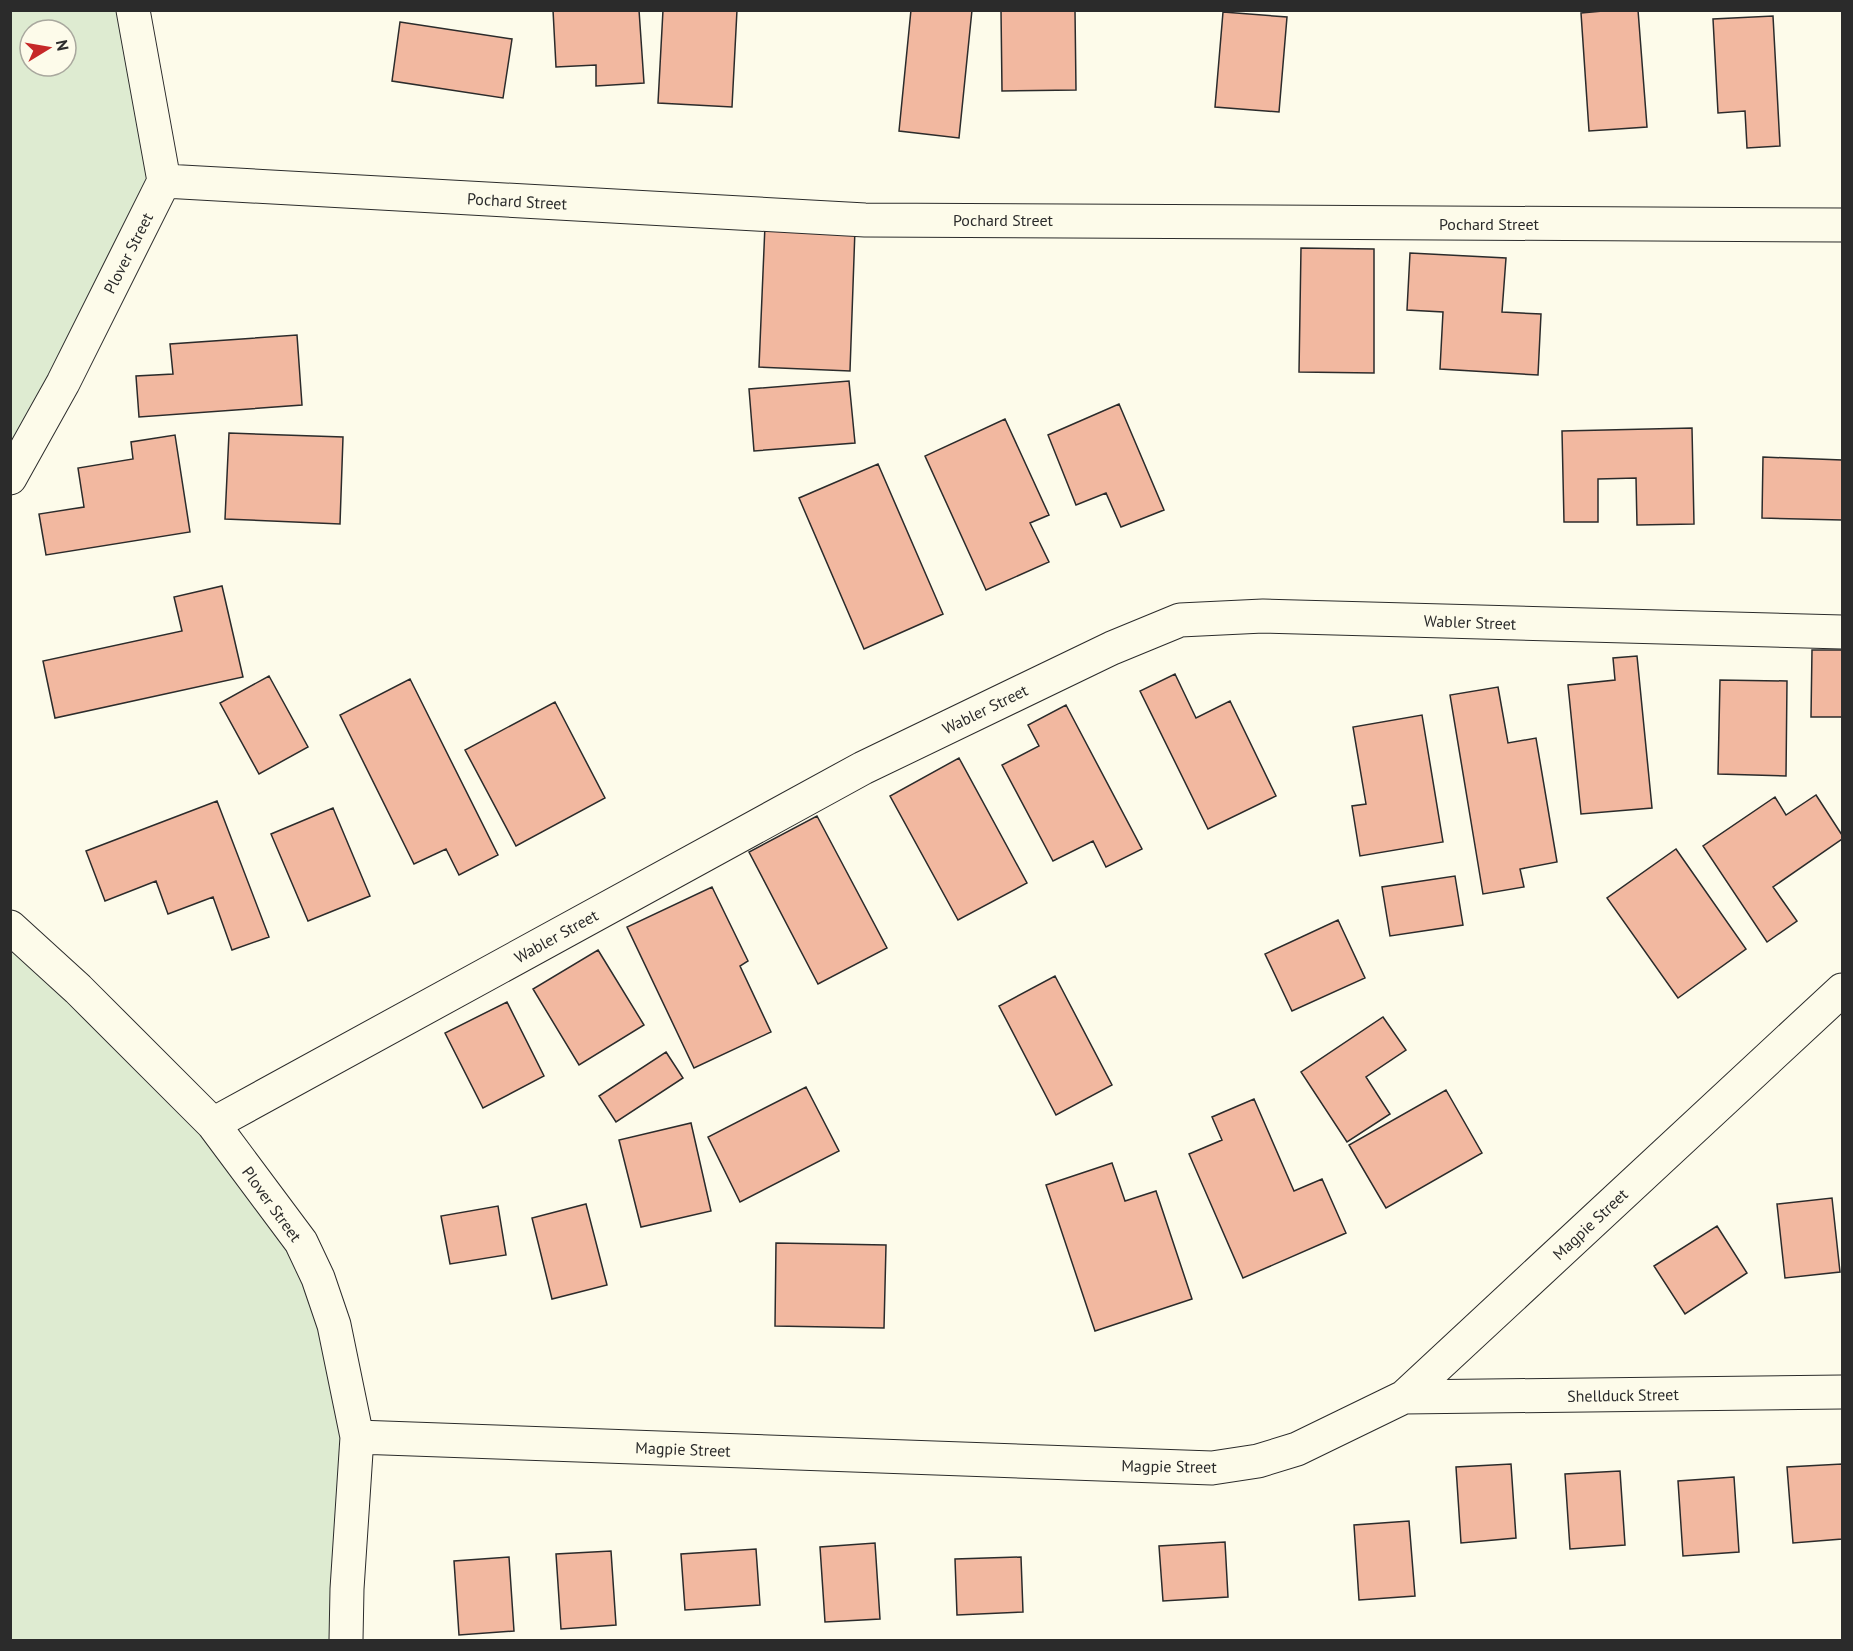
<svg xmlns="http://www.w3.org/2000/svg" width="1853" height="1651" viewBox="0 0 1853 1651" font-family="'PT Sans',sans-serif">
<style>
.green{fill:#deebd1;stroke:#74746e;stroke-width:1.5;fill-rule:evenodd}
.building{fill:#f2b8a0;stroke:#2b2b2b;stroke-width:1.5}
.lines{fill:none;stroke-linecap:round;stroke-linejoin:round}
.minor-casing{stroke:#2b2b2b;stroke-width:35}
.minor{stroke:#fdfbea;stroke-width:33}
.labels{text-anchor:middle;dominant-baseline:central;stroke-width:4.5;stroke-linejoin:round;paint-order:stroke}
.street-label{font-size:16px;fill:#2b2b2b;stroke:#fdfbea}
</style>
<rect width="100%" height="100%" fill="#fdfbea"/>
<path class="green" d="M11,11H133L164,181L11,478ZM30,30H66V66H30Z
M10,927L301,1242L357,1437L346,1640H11Z"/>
<path class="building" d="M553,10H639L644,83L596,86V65L556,67Z
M663,10H737L732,107L658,103Z
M911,10H972L959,138L899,131Z
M1001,10H1075L1076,90L1002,91Z
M1614,10H1638L1647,127L1589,131L1581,13Z
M1223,12L1287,17L1279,112L1215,107Z
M1773,16L1780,146L1747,148L1745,111L1718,113L1713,19Z
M400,22L512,39L503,98L392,81Z
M765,225L855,229L850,371L759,367Z
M1301,248L1374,249V373L1299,372Z
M1410,253L1506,258L1502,312L1541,314L1538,375L1440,369L1443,312L1407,310Z
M297,335L302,405L139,417L136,376L173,374L170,344Z
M849,381L855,443L754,451L749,389Z
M1119,404L1164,510L1121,527L1106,493L1076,505L1048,435Z
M1005,419L1049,515L1030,523L1049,562L986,590L925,456Z
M1692,428L1694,524L1637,525L1636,478L1598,479V522H1564L1562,431Z
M229,433L343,437L340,524L225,519Z
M175,435L190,532L46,555L39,514L84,507L78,468L133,459L131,442Z
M1763,457L1842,460V520L1762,518Z
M878,464L943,614L864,649L799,498Z
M222,586L243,677L55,718L43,661L182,631L174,597Z
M1812,650H1842V717H1811Z
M1637,656L1652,808L1581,814L1568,685L1615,680L1613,658Z
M1175,674L1196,718L1230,701L1276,796L1208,829L1140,691Z
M269,676L308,747L259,774L220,703Z
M410,679L498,855L459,875L446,849L414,864L340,715Z
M1720,680L1787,681L1786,776L1718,774Z
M1498,687L1508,743L1536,738L1557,862L1520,869L1524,887L1483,894L1450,695Z
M555,702L605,798L516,846L465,750Z
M1066,705L1142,849L1106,867L1093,841L1053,861L1002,765L1039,746L1028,725Z
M1422,715L1443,842L1360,856L1352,806L1366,804L1353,727Z
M959,758L1027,883L958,920L890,796Z
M1816,795L1842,835V839L1773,887L1797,921L1767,942L1703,846L1775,797L1786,815Z
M217,801L269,937L232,950L213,897L168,914L156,881L105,901L86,851Z
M333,808L370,896L308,921L271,834Z
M817,816L887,948L818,984L749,852Z
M1676,849L1746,949L1678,998L1607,898Z
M1455,876L1463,925L1390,936L1382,887Z
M712,887L748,961L740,966L771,1032L694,1068L627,927Z
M1338,920L1365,978L1292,1011L1265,954Z
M598,950L644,1025L579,1065L533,989Z
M1055,976L1112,1085L1056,1115L999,1006Z
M507,1002L544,1076L483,1108L445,1033Z
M1383,1017L1406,1050L1366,1077L1390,1114L1347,1142L1301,1072Z
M666,1052L683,1078L616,1122L599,1096Z
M806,1087L839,1151L740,1202L708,1137Z
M1446,1090L1482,1153L1386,1208L1349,1145Z
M1254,1099L1294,1191L1322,1179L1346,1233L1243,1278L1189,1154L1222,1140L1212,1117Z
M691,1123L711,1211L641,1227L619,1140Z
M1112,1163L1125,1201L1156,1191L1192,1299L1095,1331L1046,1185Z
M1832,1198L1840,1272L1785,1278L1777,1204Z
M586,1204L607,1285L552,1299L532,1218Z
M498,1206L506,1255L450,1264L441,1216Z
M1717,1226L1747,1273L1685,1314L1654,1266Z
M776,1243L886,1245L884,1328L775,1326Z
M1511,1464L1516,1538L1461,1543L1456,1467Z
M1842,1464V1539L1793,1543L1787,1467Z
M1620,1471L1625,1545L1570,1549L1565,1474Z
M1734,1477L1739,1552L1683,1556L1678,1481Z
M1409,1521L1415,1596L1359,1600L1354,1525Z
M1225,1542L1228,1597L1163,1601L1159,1546Z
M875,1543L880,1619L825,1622L820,1547Z
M756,1549L760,1605L685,1610L681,1554Z
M611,1551L616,1625L561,1629L556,1554Z
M509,1557L514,1631L459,1635L454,1561Z
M1021,1557L1023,1612L957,1615L955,1559Z"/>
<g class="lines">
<g class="minor-casing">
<path id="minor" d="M164,181L865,220L1842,225
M10,478L63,383L164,181L133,10
M10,927L78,989L213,1124L301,1242L318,1278L334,1325L357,1437L347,1589L346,1640
M213,1124L863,768L1112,648L1180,620L1263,616L1842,632
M1404,1397L1842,1392
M357,1437L1212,1468L1258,1461L1297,1449L1404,1397L1842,990"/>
</g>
<use href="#minor" class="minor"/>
</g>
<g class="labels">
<g class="street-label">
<text transform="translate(517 201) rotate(3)">Pochard Street</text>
<text x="1003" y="220">Pochard Street</text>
<text x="1489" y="224">Pochard Street</text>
<text transform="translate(128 253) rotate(-63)">Plover Street</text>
<text transform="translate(1470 622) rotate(2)">Wabler Street</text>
<text transform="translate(985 709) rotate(-26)">Wabler Street</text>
<text transform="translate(556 936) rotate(-29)">Wabler Street</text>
<text transform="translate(272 1204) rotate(54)">Plover Street</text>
<text transform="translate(1590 1224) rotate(-43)">Magpie Street</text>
<text transform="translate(1623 1395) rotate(-1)">Shellduck Street</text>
<text transform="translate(683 1449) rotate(2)">Magpie Street</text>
<text transform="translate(1169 1466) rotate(1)">Magpie Street</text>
</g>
</g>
<rect width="1853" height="1651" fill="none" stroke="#2b2b2b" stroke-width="24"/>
<g transform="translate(48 48) rotate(79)"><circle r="28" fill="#fdfbea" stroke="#a9a89e" stroke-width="1.5"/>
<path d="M0-4.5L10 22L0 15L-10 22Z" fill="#c62828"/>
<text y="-9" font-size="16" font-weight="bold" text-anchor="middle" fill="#2b2b2b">N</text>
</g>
</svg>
